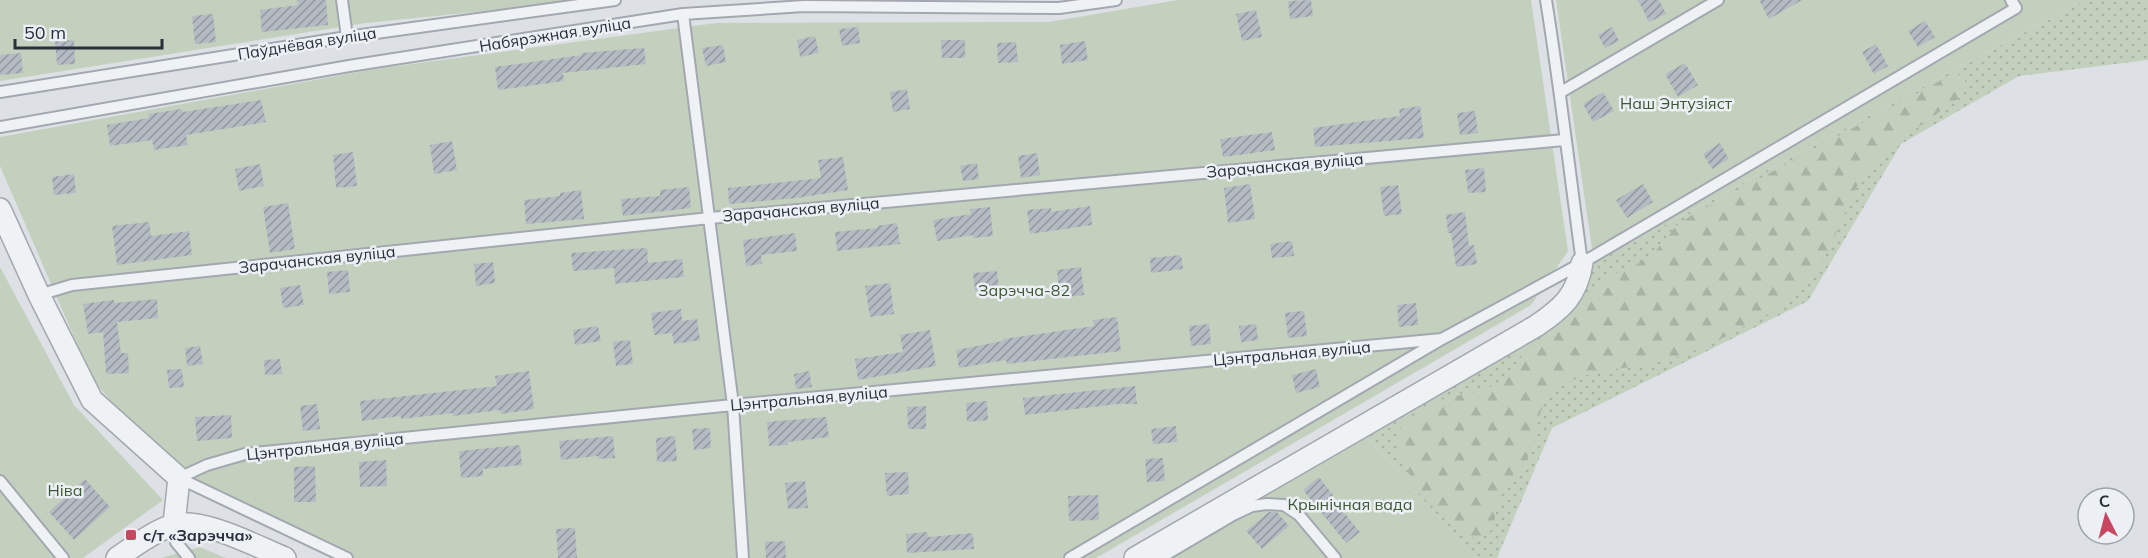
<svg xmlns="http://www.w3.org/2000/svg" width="2148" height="558" viewBox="0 0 2148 558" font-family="Mulish,sans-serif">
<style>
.grass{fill:url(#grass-dots)}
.forest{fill:url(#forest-firs)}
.garden{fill:#c4d0be}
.building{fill:url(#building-hatch)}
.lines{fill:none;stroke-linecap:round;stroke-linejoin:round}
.service-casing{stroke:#a3a8b0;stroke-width:14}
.minor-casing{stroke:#a3a8b0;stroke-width:24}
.service{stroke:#eff2f5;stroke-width:10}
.minor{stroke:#eff2f5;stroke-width:21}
.poi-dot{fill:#c74660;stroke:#ecf0f4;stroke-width:2}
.labels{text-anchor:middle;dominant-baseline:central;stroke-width:5;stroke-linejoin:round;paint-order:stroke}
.street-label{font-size:16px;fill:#27303c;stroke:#ecf0f4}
.park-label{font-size:16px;fill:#3d5735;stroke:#ecf0f4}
.poi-label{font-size:16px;font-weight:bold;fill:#27303c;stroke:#ecf0f4;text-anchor:start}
</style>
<defs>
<pattern id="grass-dots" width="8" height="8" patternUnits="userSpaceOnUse" patternTransform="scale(1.5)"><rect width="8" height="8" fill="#c4d0be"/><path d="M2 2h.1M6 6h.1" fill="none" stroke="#a8b3a4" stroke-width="1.8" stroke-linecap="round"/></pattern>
<pattern id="forest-firs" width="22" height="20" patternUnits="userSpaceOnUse" patternTransform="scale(1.5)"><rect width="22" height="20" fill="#c4d0be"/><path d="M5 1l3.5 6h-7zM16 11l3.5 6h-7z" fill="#a8b3a4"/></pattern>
<pattern id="building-hatch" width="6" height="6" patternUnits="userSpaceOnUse" patternTransform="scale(1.5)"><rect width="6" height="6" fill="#b5bbc3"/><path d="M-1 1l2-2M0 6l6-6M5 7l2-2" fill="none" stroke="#9398a0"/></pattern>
</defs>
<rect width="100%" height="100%" fill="#dde1e6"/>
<path class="grass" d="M2085,0H2148V60L2019,76L1901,144L1808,301L1552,428L1497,558H1476L1364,434L1568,315L1585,291L1594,263Z"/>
<path class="forest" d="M1953,74H1958L1965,80L1966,90L1963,95L1899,141L1867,172L1857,186L1829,249L1816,271L1805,286L1780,308C1747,325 1713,345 1678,357C1638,372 1574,363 1546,401C1535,417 1538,439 1528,457C1521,468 1509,477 1502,489C1491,510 1503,546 1464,536C1453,526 1443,514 1432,503C1401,468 1373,426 1435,402C1456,394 1481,394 1501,382C1515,373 1518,358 1529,347L1572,316L1598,283L1606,277L1636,265L1654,253L1676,226L1692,215Z"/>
<path class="garden" d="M0,0H593L366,23L0,81Z
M1178,0H1531L1568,251L1531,305L1096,558H338L216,499L143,436L93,381L0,166V137L375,69L716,23L1049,22Z
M1556,0H2085L1594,263Z
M0,267L74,405L163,500L83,558H0Z
M1364,434L1476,558H1147Z
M200,547L226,558H161Z"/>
<path class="building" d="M297,0H326L328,25L262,32L260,10L298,5Z
M1311,0L1313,16L1290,19L1288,1Z
M1638,0H1659L1666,14L1649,22Z
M1759,0H1802L1769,19Z
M1256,10L1262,37L1242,41L1236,14Z
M213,14L216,42L195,44L192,16Z
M1925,21L1935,37L1918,47L1908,31Z
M858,27L860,43L842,46L839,29Z
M1612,27L1619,41L1605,48L1598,35Z
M815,36L819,53L800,57L797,40Z
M74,40L75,64L57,65L55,41Z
M941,40H965V58H942Z
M1085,41L1088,60L1062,64L1060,45Z
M1016,42L1018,62L998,63L997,43Z
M1876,44L1888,66L1874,74L1862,52Z
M723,45L726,62L706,66L702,48Z
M644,48L646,64L563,73L564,81L498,90L495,67L582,55L581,53Z
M21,53L23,73L0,75V55Z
M1685,63L1698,85L1678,97L1665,74Z
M907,89L910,109L893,112L890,92Z
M1603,92L1614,111L1593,122L1583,104Z
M261,100L266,122L186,135L188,145L154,150L152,140L110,146L107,125L149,118L148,114L182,109L183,112Z
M1420,106L1424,138L1315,147L1313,128L1400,116L1399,109Z
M1475,111L1478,133L1460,135L1457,113Z
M1272,132L1275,150L1223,157L1220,139Z
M452,141L457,170L434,174L430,145Z
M1720,143L1729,159L1712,169L1703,154Z
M353,152L357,186L336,188L333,155Z
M1037,153L1040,175L1021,178L1018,156Z
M843,157L848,190L797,198L729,204L728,188L821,178L818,160Z
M977,163L979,179L963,181L960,166Z
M260,164L264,186L239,191L235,169Z
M1484,168L1486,192L1468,193L1465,170Z
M74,174L76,193L54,195L52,177Z
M1250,184L1255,219L1228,223L1224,188Z
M1643,184L1653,202L1627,218L1616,200Z
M1398,185L1402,214L1384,216L1380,187Z
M689,187L691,208L623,216L621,199L660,196V190Z
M581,190L584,219L526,224L524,200L560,196V193Z
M288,203L295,249L270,253L263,207Z
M1090,206L1092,225L1030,234L1027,210L1051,208V212Z
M990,207L993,236L973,238V235L937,241L933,220L971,214L970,209Z
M1465,212L1469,246L1474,245L1477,264L1456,267L1451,233H1448L1446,215Z
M149,222L151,236L189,231L192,255L117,265L112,226Z
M897,223L900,244L837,251L835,232L878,228L877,226Z
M795,233L797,251L761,255L762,264L746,266L743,240Z
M1292,241L1294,256L1272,258L1270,244Z
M647,248L648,263L682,259L684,277L615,284L614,268L573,271L571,253Z
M1181,255L1183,269L1151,273L1150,258Z
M493,262L495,283L476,286L474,264Z
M1081,267L1084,295L1060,298L1057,270Z
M348,270L350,292L329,294L327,272Z
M997,271L999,288L975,291L973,273Z
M890,283L894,314L870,317L865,286Z
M300,285L304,305L283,308L280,288Z
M157,299L158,318L117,322L121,353H128L129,373L106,374L103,332L88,334L83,304L114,300V303Z
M1416,303L1418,325L1399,327L1397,305Z
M681,309L682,321L697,319L700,340L674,344L672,333L654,335L651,313Z
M1304,311L1307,336L1288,338L1285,313Z
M1117,317L1121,351L1007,364L1006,360L959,368L956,350L1003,341V339L1094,326L1093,320Z
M1209,324L1211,344L1191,346L1189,326Z
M1256,324L1258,340L1241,342L1239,326Z
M598,326L601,341L575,345L573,330Z
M930,330L936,366L858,380L855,359L903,352L900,335Z
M630,340L633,364L616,366L613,342Z
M200,346L203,364L187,366L185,348Z
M280,359L282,374L265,375L264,360Z
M182,369L184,387L169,388L167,370Z
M1316,369L1320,387L1296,393L1292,375Z
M529,371L534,409L501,414L500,410L453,416V413L401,419V416L362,421L360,401L497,386L495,376Z
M809,371L812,387L796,389L794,374Z
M1135,386L1137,404H1118L1025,415L1023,398Z
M987,401L988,420L967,422L966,403Z
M317,404L320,429L303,431L300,406Z
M926,406V429H908L907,407Z
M231,415L232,438L197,441L195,417Z
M826,417L829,437L788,442V445L769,446L767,422Z
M1176,426L1177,442L1153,444L1151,429Z
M710,428L711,448L694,450L692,429Z
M613,436L615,458L598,459V456L561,460L559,441Z
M675,436L677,461L657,462L656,438Z
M520,445L522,465L483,469V476L461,478L459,451Z
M1163,458L1165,481L1147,482L1145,459Z
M386,460L387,486L360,487L359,462Z
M315,466L316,502H294V467Z
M908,472L909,494L887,496L885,473Z
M1319,477L1333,495L1331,497L1360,532L1346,543L1303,490Z
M85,479L110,507L74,540L49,512Z
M805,481L808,508L788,509L785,483Z
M1098,495L1099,520L1069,521L1068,496Z
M1269,512H1277L1289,526L1262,549L1246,531Z
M575,528L577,558H558L556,529Z
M927,532L928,537L973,533L974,549L907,553L906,534Z
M785,541L786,558H766L765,542Z"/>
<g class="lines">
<g class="service-casing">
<path id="service" d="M342,0L347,37
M1546,0C1560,87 1570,175 1582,263
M683,14L733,405L743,558
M0,92L347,37L615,0
M1561,92L1718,0
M0,127L349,66L683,14L804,6L1059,8L1116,0
M39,295L72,285L710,218L1564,140
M179,478L207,465L245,454L733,405L1442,339
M179,478L347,558
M0,481L63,558
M174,524L176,542L189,558
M1070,558L1442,339L1582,263L2016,8L2011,0
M1160,558L1233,515L1252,506L1267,504L1284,505L1299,515L1335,558"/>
</g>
<g class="minor-casing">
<path id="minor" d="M0,209L39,295L92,400L179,478L174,524
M117,558C131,548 157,529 174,525C201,517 258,547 285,558
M1135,558L1536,326C1563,308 1577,295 1582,263"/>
</g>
<use href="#service" class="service"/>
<use href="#minor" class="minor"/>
</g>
<rect class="poi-dot" x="125" y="529" width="12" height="12" rx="3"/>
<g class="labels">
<g class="street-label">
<text transform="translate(555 34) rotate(-9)">Набярэжная вуліца</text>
<text transform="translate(307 43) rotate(-9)">Паўднёвая вуліца</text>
<text transform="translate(1285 165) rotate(-5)">Зарачанская вуліца</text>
<text transform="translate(801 209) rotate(-5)">Зарачанская вуліца</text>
<text transform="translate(317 259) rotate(-6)">Зарачанская вуліца</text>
<text transform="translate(1292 353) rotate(-5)">Цэнтральная вуліца</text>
<text transform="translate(809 398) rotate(-5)">Цэнтральная вуліца</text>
<text transform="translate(325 446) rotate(-6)">Цэнтральная вуліца</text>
</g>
<g class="park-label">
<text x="1676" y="103">Наш Энтузіяст</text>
<text x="1024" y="290">Зарэчча-82</text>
<text x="65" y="490">Ніва</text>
<text x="1350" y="504">Крынічная вада</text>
</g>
<g class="poi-label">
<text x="143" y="535">с/т «Зарэчча»</text>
</g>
</g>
<g transform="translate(2106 516) rotate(354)"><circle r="28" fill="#ecf0f4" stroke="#9da3aa" stroke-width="1.5"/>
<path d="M0-4.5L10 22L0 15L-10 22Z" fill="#c74660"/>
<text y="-9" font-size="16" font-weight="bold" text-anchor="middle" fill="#27303c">С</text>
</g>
<path d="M15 39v9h147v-9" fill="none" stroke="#27303c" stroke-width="3"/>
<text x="24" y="39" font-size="18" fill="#27303c" stroke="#ecf0f4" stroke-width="4.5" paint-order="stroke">50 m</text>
</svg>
